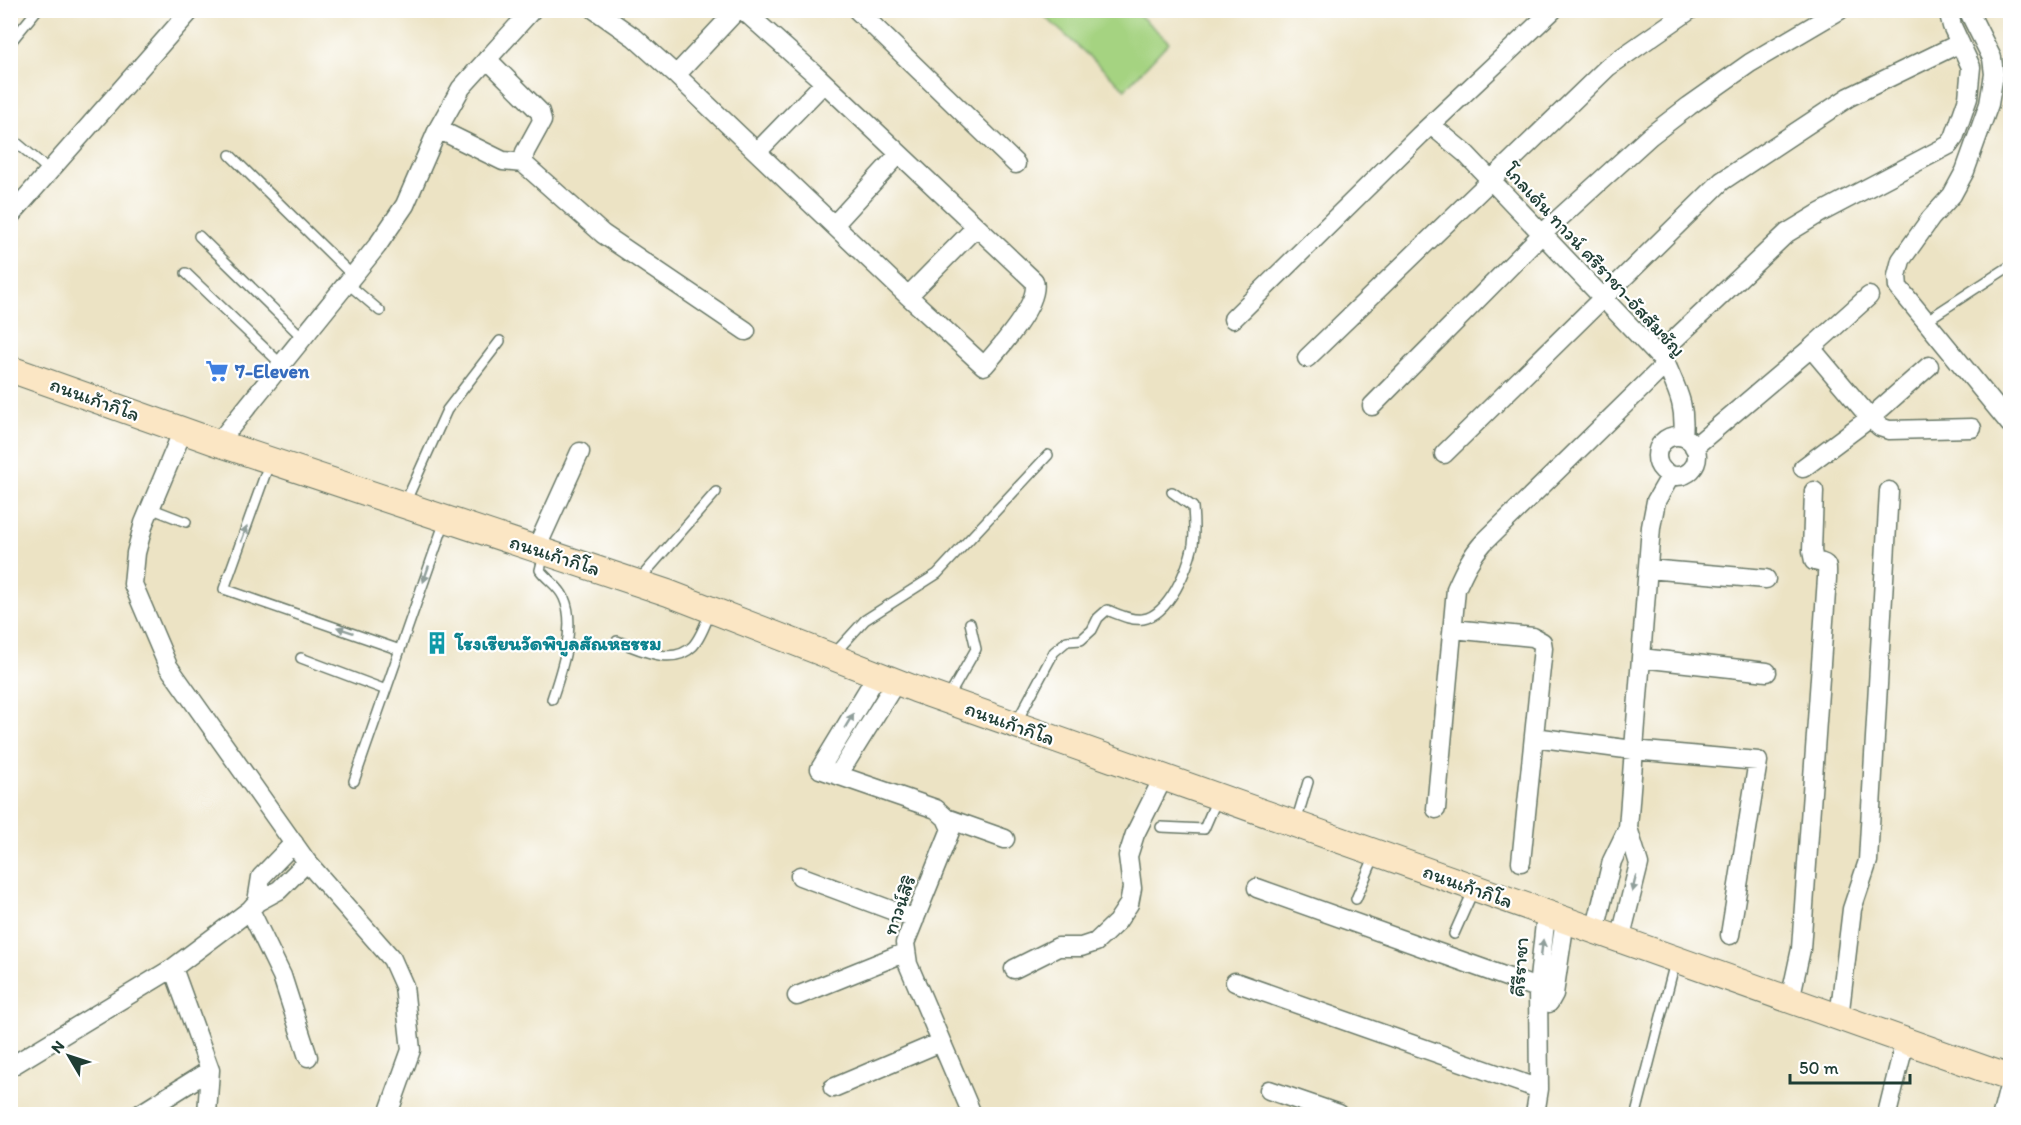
<svg xmlns="http://www.w3.org/2000/svg" width="2021" height="1125" viewBox="0 0 2021 1125" font-family="Itim,'Playpen Sans Thai',sans-serif">
<style>
.green{fill:#a5d381;stroke:#62885a;stroke-width:1.5}
.lines{fill:none;stroke-linecap:round;stroke-linejoin:round}
.service-casing{stroke:#677766;stroke-width:12}
.minor-casing{stroke:#677766;stroke-width:21}
.secondary-casing{stroke:#677766;stroke-width:28}
.service{stroke:#fff;stroke-width:9}
.minor{stroke:#fff;stroke-width:18}
.secondary{stroke:#fbe6c4;stroke-width:26}
.oneway{fill:#8f9e9a}
.labels{text-anchor:middle;dominant-baseline:central;stroke-width:4.5;stroke-linejoin:round;paint-order:stroke}
.street-label{font-size:20px;fill:#1f3d34;stroke:#fff}
.shop-label{font-size:20px;font-weight:bold;fill:#366cbe;stroke:#fff;text-anchor:start}
.culture-label{font-size:20px;font-weight:bold;fill:#0d838f;stroke:#fff;text-anchor:start}
</style>
<rect width="100%" height="100%" fill="#fff"/>
<filter id="ink" filterUnits="userSpaceOnUse"><feTurbulence type="fractalNoise" baseFrequency=".0167" numOctaves="2"/><feDisplacementMap in="SourceGraphic" scale="12" xChannelSelector="R" yChannelSelector="G"/><feConvolveMatrix kernelMatrix="1 2 1 2 8 2 1 2 1" color-interpolation-filters="sRGB"/></filter>
<filter id="wash" filterUnits="userSpaceOnUse"><feTurbulence type="fractalNoise" baseFrequency=".008" numOctaves="4" result="noise"/><feDisplacementMap in="SourceGraphic" scale="24" xChannelSelector="R" yChannelSelector="G"/><feGaussianBlur stdDeviation="1.35" result="paint"/><feColorMatrix in="noise" values="0 0 0 0 0 0 0 0 0 0 0 0 0 0 0 0 0 1.4 0 .05"/><feComposite in="paint" operator="in"/></filter>
<g filter="url(#wash)">
<rect width="100%" height="100%" fill="#ece3c4"/>
<path class="green" d="M1043,10L1135,11L1169,42L1125,89L1041,13Z"/>
</g>
<g filter="url(#ink)">
<g class="lines">
<g class="service-casing">
<path id="service" d="M10,43L37,10
M10,137L50,171
M230,155L353,276
M199,236L302,337
M186,273L281,364
M347,283L380,311
M1924,322L2010,266
M270,461L224,589L400,650
M405,503L447,410L500,341
M150,508L186,522
M544,554L540,570C547,580 559,586 564,598C577,626 561,672 552,699
M638,581L716,492
M617,641C640,649 672,667 693,646C701,637 706,623 710,612
M833,655L865,620L937,574L1048,455
M301,658L386,690
M948,698L976,649L970,623
M1016,723L1054,652L1067,641L1081,640L1092,630L1098,618L1107,610C1118,614 1131,621 1143,619C1169,615 1188,568 1193,545C1195,532 1194,520 1193,507L1172,492
M354,781L445,521
M1296,822L1308,782
M1161,827L1204,829L1217,799
M1356,899L1375,855
M1454,934L1474,889
M1636,1114L1675,962"/>
</g>
<g class="minor-casing">
<path id="minor" d="M595,10L635,38L676,75L908,296L984,366C999,349 1041,302 1034,281L816,75L743,10
M857,10L1016,164
M1968,10L1992,58L1994,74L1989,104L1965,171L1952,195L1931,218L1901,260L1897,276L1898,287L2010,424
M487,59L540,112L542,121L525,152L523,163L603,234L746,331
M676,75L737,10
M1431,125L1466,154L1666,364C1678,392 1686,405 1683,437
M438,129L503,161L523,163
M757,152L824,83
M10,216L191,10
M834,225L899,154
M908,296L976,227
M1233,319L1420,135L1553,10
M1811,348L1870,418L1929,366
M1658,355L1787,233L1820,213L1949,145L1954,138L1968,98L1971,67L1952,26L1948,10
M1307,358L1608,67L1690,10
M1372,406L1543,233L1650,136L1689,106L1750,63L1840,10
M183,430L144,523L136,553L133,584L168,666L307,862L392,959L404,986L411,1050L388,1114
M1657 456a20 20 0 1 1 40 0a20 20 0 1 1-40 0Z
M218,443L377,246L405,205L438,129L461,88L532,10
M1694,447L1811,348L1869,296
M1444,454L1722,181L1849,97L1960,43
M1803,468L1870,418L1880,427L1889,430L1972,428
M536,549L580,452
M1648,569L1766,579
M1453,629L1533,637L1542,642L1543,648L1521,862
M1641,658L1767,672
M877,675L820,769L936,809L946,818L951,829L905,943L908,964L972,1114
M1534,737L1633,750L1758,761L1730,935
M838,775L896,682
M1436,809L1456,589C1464,571 1471,556 1484,542L1666,364
M946,818L1005,839
M800,876L915,919
M1257,888L1554,994
M257,902L261,877L294,843
M250,910L282,976L308,1057
M1595,931L1612,861L1628,828
M1620,940L1639,864L1628,828L1651,527L1656,501L1671,475
M173,968L210,1070L207,1114
M1014,969L1058,947H1081L1096,942L1117,922L1129,904L1132,888L1128,856L1135,834L1163,778
M1235,982L1539,1089
M797,996L906,952
M1790,1000L1801,949L1827,578C1827,564 1829,564 1814,561L1812,551L1814,491
M1549,1003L1554,994L1565,920
M1839,1018L1852,909L1868,861L1889,491
M10,1067L173,968L250,910L257,902L279,890L307,862
M833,1088L941,1042
M1269,1090L1339,1114
M140,1114L210,1070
M1535,1114L1539,1089L1538,988L1546,914
M1887,1114L1905,1041
M2002,1114L2010,1083"/>
</g>
<g class="secondary-casing">
<path id="secondary" d="M10,369L218,443L668,593L915,689L2010,1078"/>
</g>
<use href="#service" class="service"/>
<use href="#minor" class="minor"/>
<use href="#secondary" class="secondary"/>
</g>
<defs><path id="oneway-solid" d="M-6-.8H1V-3.2L6.5 0L1 3.2V.8H-6Z" transform="scale(1.5)"/></defs>
<g class="oneway">
<use href="#oneway-solid" transform="translate(244 534) rotate(-70)"/>
<use href="#oneway-solid" transform="translate(426 574) rotate(109)"/>
<use href="#oneway-solid" transform="translate(345 630) rotate(-161)"/>
<use href="#oneway-solid" transform="translate(849 721) rotate(-59)"/>
<use href="#oneway-solid" transform="translate(1634 884) rotate(104)"/>
<use href="#oneway-solid" transform="translate(1542 948) rotate(-83)"/>
</g>
</g>
<defs>
<g id="supermarket-bare" transform="scale(1.8)"><path d="M-6-5.5h2.5l.6 2H6L4.5 2H-2.5L-4.4-4H-6ZM-1.5 3.2a1.3 1.3 0 1 0 .1 0ZM3 3.2a1.3 1.3 0 1 0 .1 0Z" fill="#3f7fe0" stroke="#fff" stroke-width="2.5" paint-order="stroke"/></g>
<g id="building-bare" transform="scale(1.8)"><path d="M-4-6H4V6H1V3H-1V6H-4ZM-2.5-4.3h1.7v1.8h-1.7ZM.8-4.3h1.7v1.8H.8ZM-2.5-1h1.7V.8h-1.7ZM.8-1h1.7V.8H.8Z" fill="#0f9aa8" stroke="#fff" stroke-width="2.5" paint-order="stroke"/></g>
</defs>
<g fill-rule="evenodd">
<use href="#supermarket-bare" x="217" y="371"/>
<use href="#building-bare" x="437" y="643"/>
</g>
<g class="labels">
<g class="street-label">
<text transform="translate(1595 260) rotate(47)">โกลเด้น ทาวน์ ศรีราชา-อัสสัมชัญ</text>
<text transform="translate(95 399) rotate(20)">ถนนเก้ากิโล</text>
<text transform="translate(555 555) rotate(18)">ถนนเก้ากิโล</text>
<text transform="translate(1010 723) rotate(20)">ถนนเก้ากิโล</text>
<text transform="translate(1468 886) rotate(20)">ถนนเก้ากิโล</text>
<text transform="translate(899 905) rotate(-70)">ทาวน์สิริ</text>
<text transform="translate(1519 967) rotate(-86)">คีรีราชา</text>
</g>
<g class="shop-label">
<text x="235" y="371">7-Eleven</text>
</g>
<g class="culture-label">
<text x="455" y="643">โรงเรียนวัดพิบูลสัณหธรรม</text>
</g>
</g>
<rect width="2021" height="1125" fill="none" stroke="#fff" stroke-width="36"/>
<g transform="translate(69 1056) rotate(309)" stroke="#ffffff" stroke-width="4.5" paint-order="stroke">
<path d="M0-4.5L10 22L0 15L-10 22Z" fill="#1f3d34"/>
<text y="-9" font-size="16" font-weight="bold" text-anchor="middle" fill="#1f3d34">N</text>
</g>
<path d="M1790 1074v9h120v-9" fill="none" stroke="#1f3d34" stroke-width="3"/>
<text x="1799" y="1074" font-size="18" fill="#1f3d34" stroke="#ffffff" stroke-width="4.5" paint-order="stroke">50 m</text>
</svg>
